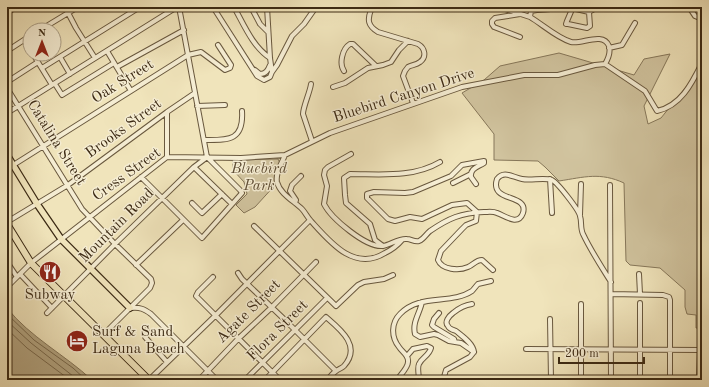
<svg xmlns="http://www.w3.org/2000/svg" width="709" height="387" viewBox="0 0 709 387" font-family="'Old Standard TT',serif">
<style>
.green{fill:#d1c49f;stroke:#86775a}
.water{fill:#b3a582;stroke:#837456}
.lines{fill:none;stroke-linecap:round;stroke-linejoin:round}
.shore{stroke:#78684b;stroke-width:1}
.minor-casing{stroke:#69583e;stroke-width:6}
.major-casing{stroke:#3c2a14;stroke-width:8}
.highway-casing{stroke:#3c2a14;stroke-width:8}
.minor{stroke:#f5edd3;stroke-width:4}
.major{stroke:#f0e4bb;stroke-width:5.5}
.highway{stroke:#f0e4bb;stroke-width:6}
.labels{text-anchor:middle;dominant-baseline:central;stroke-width:3;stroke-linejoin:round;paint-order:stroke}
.street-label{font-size:15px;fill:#3c2a14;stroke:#f5edd3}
.park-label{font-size:15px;font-style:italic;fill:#615037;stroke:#f5edd3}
.poi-label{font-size:15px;fill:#3c2a14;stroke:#f5edd3}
</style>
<rect width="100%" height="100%" fill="#f0e4bb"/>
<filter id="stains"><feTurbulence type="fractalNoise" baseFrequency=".005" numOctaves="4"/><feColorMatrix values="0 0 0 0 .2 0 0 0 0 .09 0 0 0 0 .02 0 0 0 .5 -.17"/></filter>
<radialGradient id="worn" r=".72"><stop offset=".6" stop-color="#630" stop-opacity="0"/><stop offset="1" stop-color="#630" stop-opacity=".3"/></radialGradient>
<path class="green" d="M559,53L634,75L644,59L670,54L644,106L648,124L661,118L702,67V328H696V315L687,314L685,307V290L660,268L630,265L626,261L624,183C600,172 585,177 559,181L545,167L538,161L494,160V134L462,93L484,80L500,66Z
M278,159L280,163L276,184L255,207L244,213L236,205L247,194L244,182L233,170V160Z"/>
<path class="water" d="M7,308C30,337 65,355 92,380H7Z"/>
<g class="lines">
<path class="shore" d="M7,314L34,340L73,368L86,380
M7,321L31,343L78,380
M7,329L27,348L70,380"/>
<g class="minor-casing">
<path id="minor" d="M65,7L76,28L95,58
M213,7L257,76L264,80L270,77L272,72L270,58L267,7
M234,7C244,25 253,47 270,58
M251,7L260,24L268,32
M377,7L371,10C367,20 368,26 378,32L418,44C425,48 427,57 420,62C416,65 412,65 408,67C405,70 404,72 403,76L413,103
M499,7L530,17
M562,7C552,11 541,8 531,11L530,17C542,24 557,38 571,42C581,45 603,31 609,46C611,53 608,59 605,64
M573,7L567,21L566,24H568L587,28L590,26L589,12
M574,7L576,9L589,12L598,7
M689,7L695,16L702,19
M7,13L16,7
M40,30L78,7
M520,37L494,27L492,24V21L495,18L520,14
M24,40L30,49
M609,48L622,45L635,23
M7,51L30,36
M107,51L131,91
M33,54L52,85
M60,57L70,74
M605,64L645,91L657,111C681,106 692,83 702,63
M117,67L184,30
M42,68L140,7
M255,70L260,74C266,74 268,70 270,65
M344,71C339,64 342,49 350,44H353L376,66
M272,72L277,65L292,36L304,24L316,7
M7,82L38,62
M55,84L62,95L114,63
M311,84C310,92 303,107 303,114L312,141
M333,87L345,83L368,68L383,65L391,62L399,50L408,41
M7,88L82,209L115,244L151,279L152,283L150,288L104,334
M197,106L225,105
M7,113L177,7
M204,140C227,140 244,142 242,111
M351,154L328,167L325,170L324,175L327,186L324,204C331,218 366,248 383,246C390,245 399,238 407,239C411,239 414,242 419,241C424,239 426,234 430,231C449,218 461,213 484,212C488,212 493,211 497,213C504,215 518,227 523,213C529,193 489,203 497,179C504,170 512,177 522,179C531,181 543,177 552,180C557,182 579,210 580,216C582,222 580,228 583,234C591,251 601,266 611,282
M285,155C282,163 275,173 277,182C280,194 294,201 302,209C305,212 307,217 311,221C330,242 354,272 385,253C391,250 397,246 402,240
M167,157V112
M194,167L232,204
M7,169L188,55L201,52L225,70L230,68L231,65L218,45
M141,177L202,238L242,193L240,190L207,157L179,7
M550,179L552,213
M453,183L471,174
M476,184L471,177C470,168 478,167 484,163V161L462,165L451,176L413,192L405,193L374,192L367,194V198L388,219L395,221L410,217L422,219L452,205L467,203L477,212L476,221L466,225L462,229L441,251L438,260C442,270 459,271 468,267C473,265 476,260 482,260L493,270
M610,185L611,380
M192,203L202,213L222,194
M295,203L296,200L290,191L292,185L301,176
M580,215L581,184
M7,222L68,185L167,112L195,93
M254,226L336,306L358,285L364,282L384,279L393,275
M383,246L375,240L370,224L346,203L345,195L344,178L350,174C381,174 413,178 440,162
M7,262L17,277
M136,265L183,220
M238,273L242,279L284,319L336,371
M20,274L52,308
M639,274L640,294
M213,277L198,292L196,296L280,380
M9,285L31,263L167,157L241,158L285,155L330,133L462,87L524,75H558L595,65L605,64
M611,294L663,295L669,297L670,300V380
M422,302C420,313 412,322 415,334L420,337L434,334L438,335L449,341L461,343L474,352
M640,303V380
M472,304C465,305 459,308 453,313C449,316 444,322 448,326C449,329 453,330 456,331C462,336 473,343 474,352
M131,308C140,307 144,309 151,314L217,380
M47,313L115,244L194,167L206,158
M439,313L434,319L432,325L434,327L454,339L455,342
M550,319L551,380
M147,330L145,337L167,362
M526,349L702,350
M407,356L413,349L427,346L431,348C429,356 422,357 419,364C417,368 419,375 419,380
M149,380L215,316L310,220
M199,380L238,339L272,307L316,262
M245,380L327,298
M265,380L326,317C340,329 362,346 344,366C342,368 339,369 336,371C333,373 330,377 327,380
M397,380C400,375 408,368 408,362C409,355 402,352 399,347C391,337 391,323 400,314C420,293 451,305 472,291C474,289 476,286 478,284L491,281
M443,380L446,370L470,357L474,352
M581,380V304
M699,380L700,350"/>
</g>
<g class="major-casing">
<path id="major" d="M7,155L37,204L61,239L130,308"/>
</g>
<g class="highway-casing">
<path id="highway" d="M7,224L31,263L149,380"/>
</g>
<use href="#minor" class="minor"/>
<use href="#major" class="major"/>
<use href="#highway" class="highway"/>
</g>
<defs>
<g id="restaurant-disc" transform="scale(1.15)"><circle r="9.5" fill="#8f2418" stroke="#f5edd3"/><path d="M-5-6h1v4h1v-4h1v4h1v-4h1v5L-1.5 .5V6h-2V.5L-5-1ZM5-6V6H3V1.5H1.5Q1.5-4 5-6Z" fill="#fff"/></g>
<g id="hotel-disc" transform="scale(1.15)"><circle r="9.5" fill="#8f2418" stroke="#f5edd3"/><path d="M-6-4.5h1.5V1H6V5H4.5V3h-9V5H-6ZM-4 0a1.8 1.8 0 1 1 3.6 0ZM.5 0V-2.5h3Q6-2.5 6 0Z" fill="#fff"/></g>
</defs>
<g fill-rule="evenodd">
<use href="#restaurant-disc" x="50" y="272"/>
<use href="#hotel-disc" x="77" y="341"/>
</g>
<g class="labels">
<g class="street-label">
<text transform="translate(123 82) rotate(-32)">Oak Street</text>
<text transform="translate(404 96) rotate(-18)">Bluebird Canyon Drive</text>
<text transform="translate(124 129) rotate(-36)">Brooks Street</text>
<text transform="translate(56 143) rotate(58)">Catalina Street</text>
<text transform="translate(127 175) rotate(-36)">Cress Street</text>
<text transform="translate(117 226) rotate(-45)">Mountain Road</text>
<text transform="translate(249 312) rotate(-45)">Agate Street</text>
<text transform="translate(278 331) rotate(-45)">Flora Street</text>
</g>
<g class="park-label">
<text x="259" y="169">Bluebird<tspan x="259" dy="17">Park</tspan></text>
</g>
<g class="poi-label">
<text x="50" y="295">Subway</text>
<text x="92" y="332" text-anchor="start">Surf &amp; Sand<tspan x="92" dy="17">Laguna Beach</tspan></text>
</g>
</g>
<rect width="709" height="387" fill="none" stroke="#f0e4bb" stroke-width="24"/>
<rect x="8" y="8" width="693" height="371" fill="none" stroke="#3c2a14" stroke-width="2"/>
<rect x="12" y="12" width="685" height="363" fill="none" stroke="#3c2a14"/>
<g transform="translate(42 42)"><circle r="19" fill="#f5edd3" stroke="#ab9f87"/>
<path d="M0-3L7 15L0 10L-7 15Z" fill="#8f2418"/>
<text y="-6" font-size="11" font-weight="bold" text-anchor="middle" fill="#3c2a14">N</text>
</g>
<path d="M559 357v6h85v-6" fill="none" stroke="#3c2a14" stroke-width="2"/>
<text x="565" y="357" font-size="12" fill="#3c2a14" stroke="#f5edd3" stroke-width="3" paint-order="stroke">200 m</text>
<rect width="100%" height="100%" filter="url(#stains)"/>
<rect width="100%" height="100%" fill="url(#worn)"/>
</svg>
